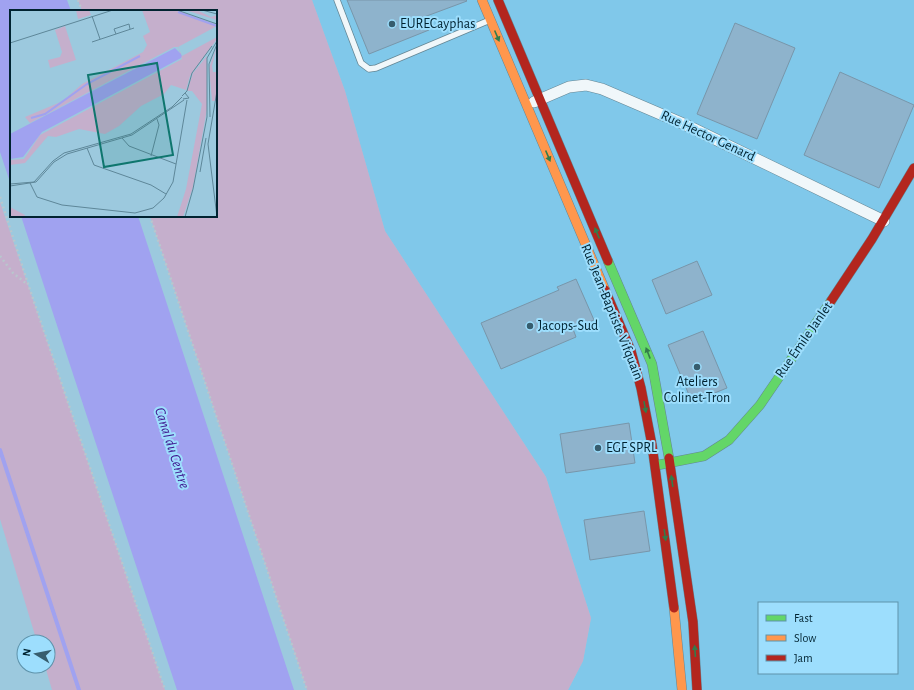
<svg xmlns="http://www.w3.org/2000/svg" width="914" height="690" viewBox="0 0 914 690" font-family="'Alegreya Sans',sans-serif">
<style>
.built{fill:#80c8ea;fill-rule:evenodd}
.green{fill:#c5afcc}
.water{fill:#a0a2f0}
.lines{fill:none;stroke-linecap:round;stroke-linejoin:round}
.stream{stroke:#a0a2f0;stroke-width:4}
.building{fill:#8eb3cc;stroke:#7896aa}
.lane-casing{stroke:#648694;stroke-width:7}
.street-casing{stroke:#648694;stroke-width:12}
.fast-casing{stroke:#648694;stroke-width:10}
.slow-casing{stroke:#648694;stroke-width:10}
.jam-casing{stroke:#648694;stroke-width:10}
.path{stroke:#b9c6cd;stroke-width:2.5;stroke-dasharray:2 3;stroke-linecap:butt}
.lane{stroke:#f0f7fa;stroke-width:5.5}
.street{stroke:#f0f7fa;stroke-width:11}
.fast{stroke:#63d668;stroke-width:9}
.slow{stroke:#ff974d;stroke-width:9}
.jam{stroke:#b3261e;stroke-width:9}
.oneway{fill:#327c4c}
.poi-dot{fill:#375d6e;stroke:#9ddefd;stroke-width:1.5}
.labels{text-anchor:middle;dominant-baseline:central;stroke-width:4;stroke-linejoin:round;paint-order:stroke}
.poi-label{font-size:14px;fill:#002331;stroke:#9ddefd;text-anchor:start}
.street-label{font-size:14px;fill:#002331;stroke:#9ddefd}
.water-label{font-size:15px;font-style:italic;fill:#40188f;stroke:#9ddefd}
.inset-river{fill:none;stroke:#a0a2f0;stroke-width:2}
.inset-road{fill:none;stroke:#5e8799;stroke-width:1}
.view{fill:#0f766e;fill-opacity:0.15;stroke:#0f766e;stroke-width:2}
.inset-edge{fill:none;stroke:#002331;stroke-width:2}
</style>
<rect width="100%" height="100%" fill="#9cc9de"/>
<path class="built" d="M312,0H914V690H568L583,661L591,618L546,477L385,231L345,91ZM759,603H897V673H759Z"/>
<path class="green" d="M78,0H312L345,91L385,231L546,477L591,618L583,661L568,690H307L150,216H216V11H82Z
M0,202L165,690H52L45,666H48V642H37L0,519Z"/>
<path class="water" d="M0,0H67L71,11H11V185L0,152Z
M21,216H138L294,690H177Z"/>
<g class="lines">
<path class="stream" d="M0,450L79,690"/>
</g>
<path class="building" d="M347,0H466L467,1L424,17L429,30L369,54Z
M735,23L795,48L757,139L697,114Z
M840,72L914,105L879,188L804,155Z
M697,261L712,295L666,314L652,280Z
M576,279L594,320L573,329L576,337L501,369L481,323L559,290L557,287Z
M703,331L727,388L692,402L668,345Z
M629,423L635,463L566,473L560,434Z
M644,511L650,551L590,560L584,520Z"/>
<g class="lines">
<g class="lane-casing">
<path id="lane" d="M337,0L361,63L369,69L376,68L490,20"/>
</g>
<g class="street-casing">
<path id="street" d="M534,102L569,87L586,85L602,89L686,125L884,221"/>
</g>
<g class="fast-casing">
<path id="fast" d="M608,261L652,364L669,458
M658,465L704,456L729,440L760,405L831,301"/>
</g>
<g class="slow-casing">
<path id="slow" d="M482,0L605,290
M674,608L682,690"/>
</g>
<g class="jam-casing">
<path id="jam" d="M498,0L608,261
M605,290L631,351L641,388L652,445L674,608
M831,301L872,239L914,168
M669,458L693,622L697,690"/>
</g>
<path class="path" d="M78,0L82,11
M0,197L28,284L165,690
M150,216L307,690
M0,256L13,273L27,284"/>
<use href="#lane" class="lane"/>
<use href="#street" class="street"/>
<use href="#fast" class="fast"/>
<use href="#slow" class="slow"/>
<use href="#jam" class="jam"/>
</g>
<defs><path id="oneway-solid" d="M-6-.8H1V-3.2L6.5 0L1 3.2V.8H-6Z"/></defs>
<g class="oneway">
<use href="#oneway-solid" transform="translate(497 36) rotate(67)"/>
<use href="#oneway-solid" transform="translate(548 156) rotate(67)"/>
<use href="#oneway-solid" transform="translate(597 233) rotate(-113)"/>
<use href="#oneway-solid" transform="translate(648 353) rotate(-111)"/>
<use href="#oneway-solid" transform="translate(645 407) rotate(80)"/>
<use href="#oneway-solid" transform="translate(672 481) rotate(-98)"/>
<use href="#oneway-solid" transform="translate(665 535) rotate(82)"/>
<use href="#oneway-solid" transform="translate(695 651) rotate(-94)"/>
</g>
<g class="poi-dot">
<circle cx="392" cy="24" r="4"/>
<circle cx="530" cy="326" r="4"/>
<circle cx="697" cy="367" r="4"/>
<circle cx="598" cy="448" r="4"/>
</g>
<g class="labels">
<g class="poi-label">
<text x="400" y="24">EURECayphas</text>
<text x="538" y="326">Jacops-Sud</text>
<text x="697" y="382" text-anchor="middle">Ateliers<tspan x="697" dy="16">Colinet-Tron</tspan></text>
<text x="606" y="448">EGF SPRL</text>
</g>
<g class="street-label">
<text transform="translate(708 136) rotate(25)">Rue Hector Genard</text>
<text transform="translate(612 312) rotate(68)">Rue Jean-Baptiste Vifquain</text>
<text transform="translate(804 340) rotate(-55)">Rue Émile Janlet</text>
</g>
<g class="water-label">
<text transform="translate(172 448) rotate(72)">Canal du Centre</text>
</g>
</g>
<g transform="translate(10 10)">
<rect width="207" height="207" fill="#9cc9de"/>
<path d="M66,0H79L81,5L68,9ZM132,0H166L207,15V29L180,66L176,80L161,75L154,84L131,96L109,116L95,124L69,119L46,127L38,126L15,153L0,155V150L14,149L30,125L172,49L168,37H164L20,113L15,107L53,91L72,74L133,42L137,35L133,26L140,22ZM175,0H187L201,7L207,5V10ZM55,16L66,50L40,58L38,50L50,47L52,42L45,20ZM207,36L202,56L203,62H207V91H202L199,58ZM197,46V99L183,177L173,207H167L176,179L192,94L182,81H177L183,63ZM0,197L15,205L14,207H0Z" fill="#c5afcc"/>
<path d="M165,38L172,45L171,48L32,122L13,147L0,149V124Z" fill="#a0a2f0"/>
<path d="M207,16V27L172,46L168,37Z" fill="#9cc9de"/>
<path class="inset-river" d="M168,2L207,16M21,108L35,104L77,74L130,46"/>
<path class="inset-road" d="M167,0L207,14M192,0L207,4M82,6L90,29M106,24L104,19L119,14L120,19M82,32L124,18M0,33L103,0M172,86L177,81L182,63L202,36M173,89L179,88L175,83M200,107L199,54L207,34M112,128L119,136L166,154M77,138L84,155L141,175L156,184M141,146L149,115L147,109M190,162L196,128M20,173L27,187L52,195L125,203L143,198L154,188L163,172L177,90M0,174L24,172L43,151L54,143L121,124L162,97L172,87M0,176L26,172L44,152L57,144L122,125L174,90M175,207L183,179L197,107V48L207,31M207,207L198,134L207,81"/>
<path class="view" d="M147,53L163,145L94,157L78,65Z"/>
<rect width="207" height="207" class="inset-edge"/>
</g>
<rect x="758" y="602" width="140" height="72" fill="#9ddefd" stroke="#5e93ab"/>
<rect x="766" y="615" width="20" height="6" fill="#63d668" stroke="#5e93ab"/>
<text x="794" y="622" font-size="12" fill="#002331">Fast</text>
<rect x="766" y="635" width="20" height="6" fill="#ff974d" stroke="#5e93ab"/>
<text x="794" y="642" font-size="12" fill="#002331">Slow</text>
<rect x="766" y="655" width="20" height="6" fill="#b3261e" stroke="#5e93ab"/>
<text x="794" y="662" font-size="12" fill="#002331">Jam</text>
<g transform="translate(36 654) rotate(280)"><circle r="19" fill="#9ddefd" stroke="#5e93ab"/>
<path d="M0-3L7 15L0 10L-7 15Z" fill="#375d6e"/>
<text y="-6" font-size="11" font-weight="bold" text-anchor="middle" fill="#002331">N</text>
</g>
</svg>
